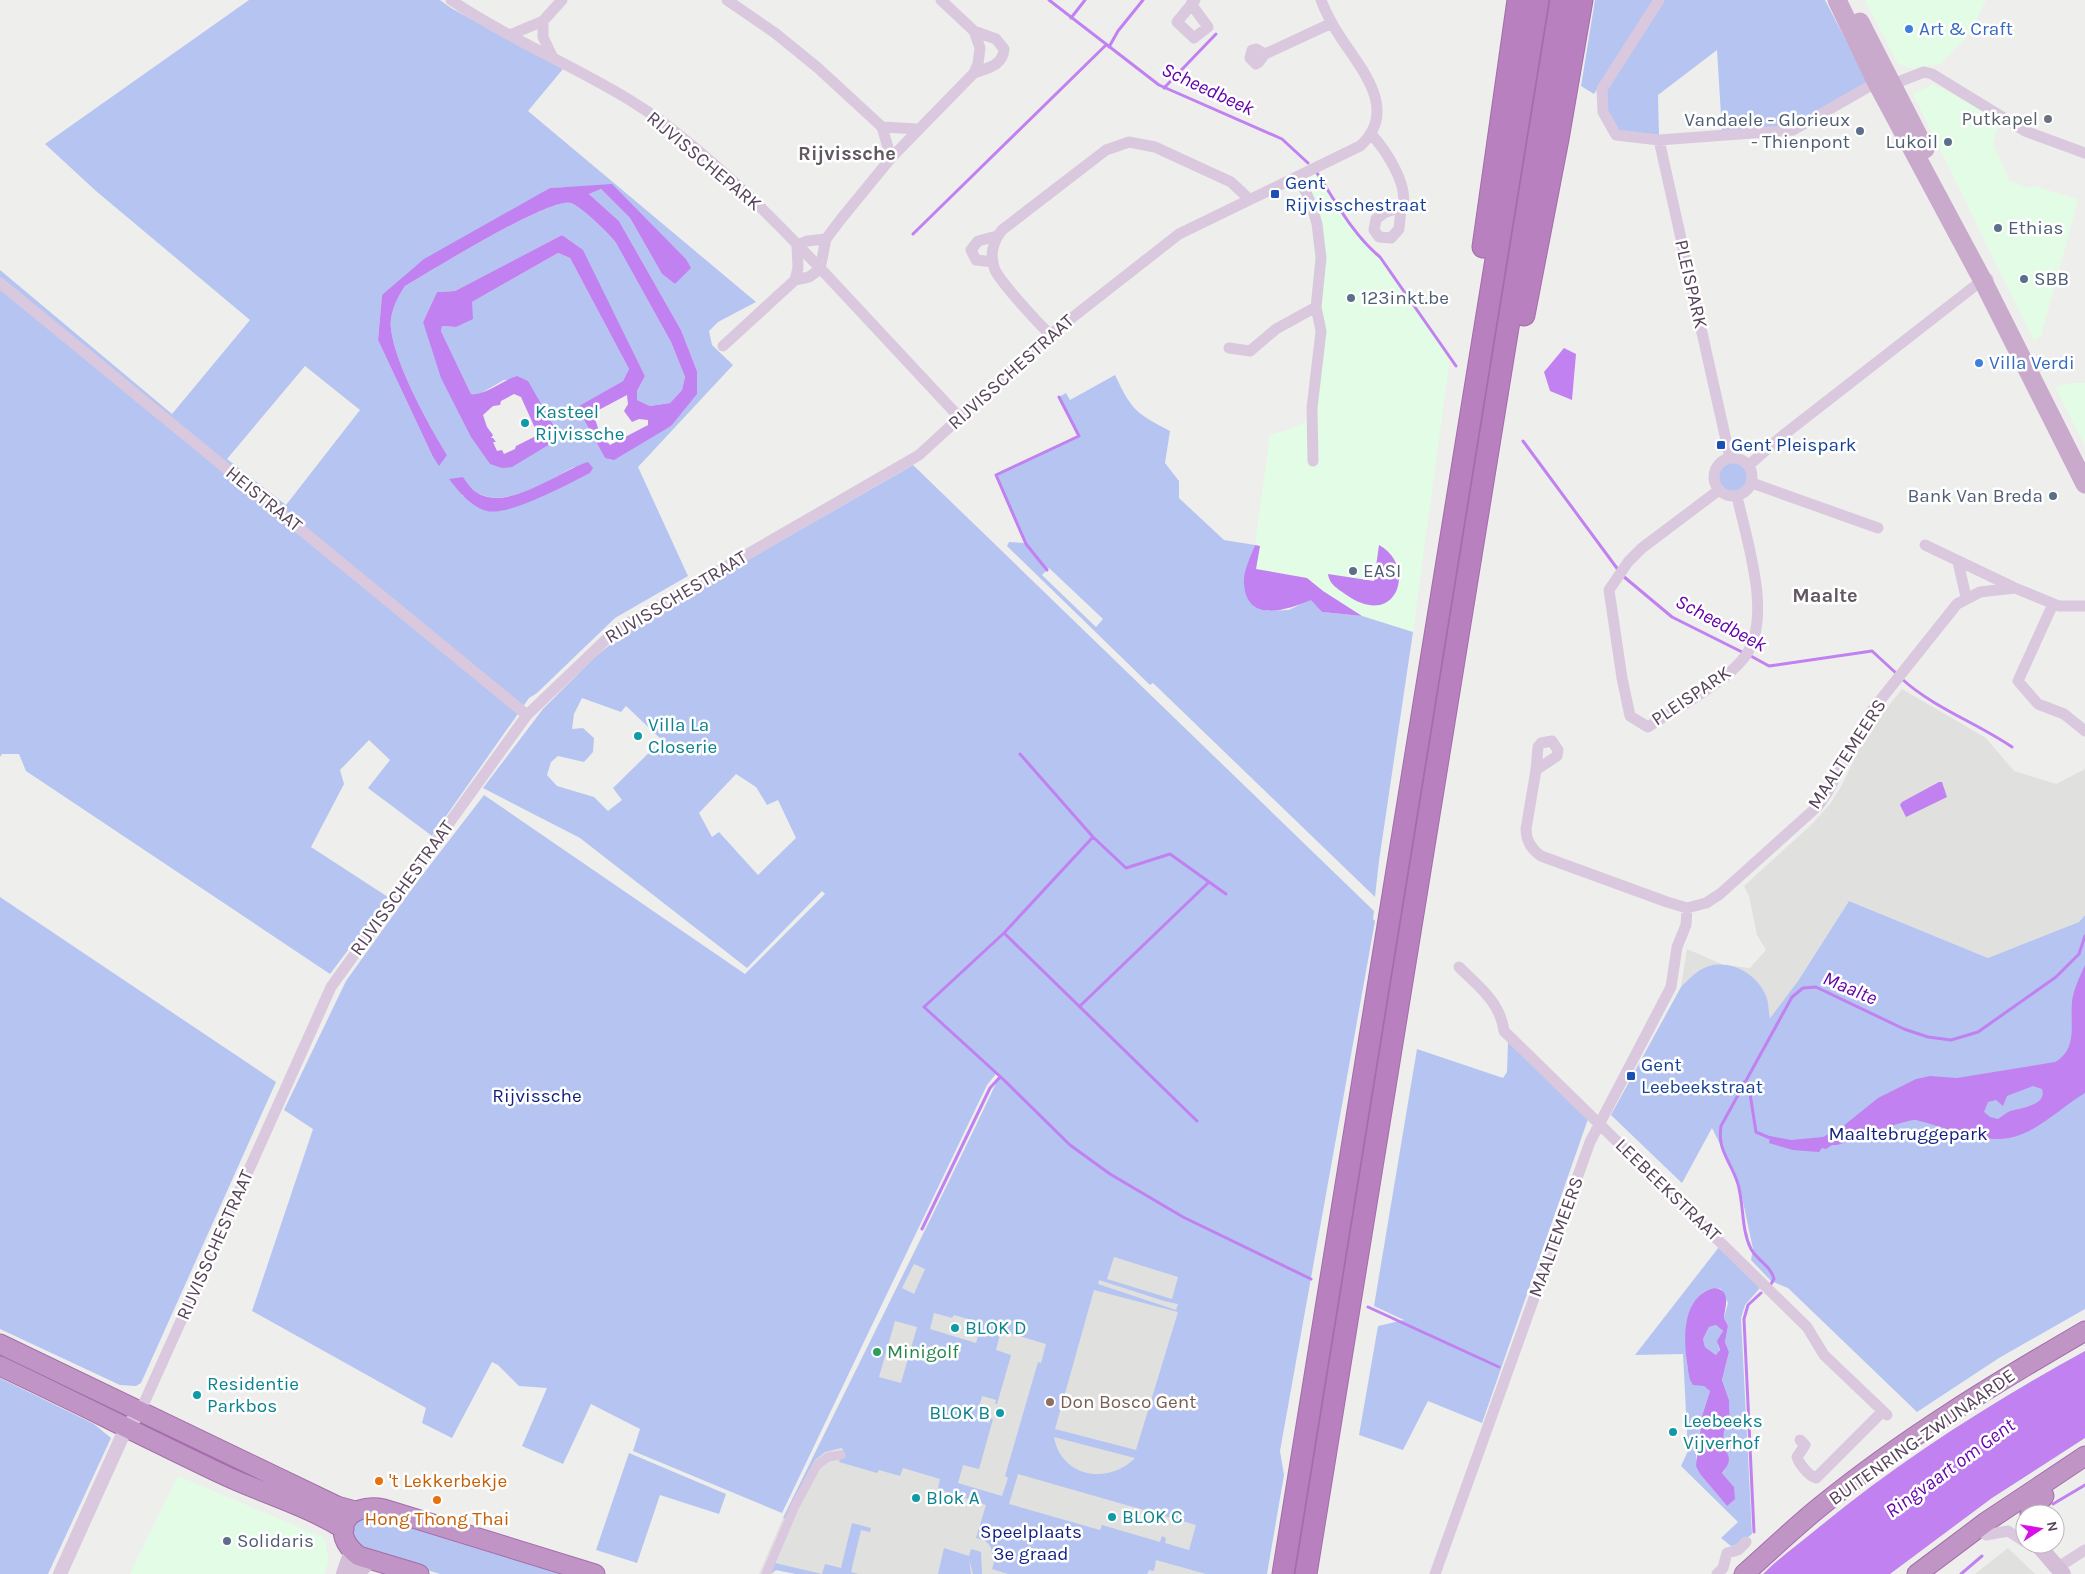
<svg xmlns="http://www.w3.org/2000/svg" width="2085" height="1574" viewBox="0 0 2085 1574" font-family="Karla,sans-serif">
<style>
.commercial{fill:#e3fce5}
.education{fill:#e0e0de}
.green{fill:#b6c4f1;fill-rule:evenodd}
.water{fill:#c181f0;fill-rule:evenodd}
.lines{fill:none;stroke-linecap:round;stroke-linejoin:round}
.stream{stroke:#c181f0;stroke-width:3}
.trunk-casing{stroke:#a46caa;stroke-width:21}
.motorway-casing{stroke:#a46caa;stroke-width:23}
.pedestrian{stroke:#dac9de;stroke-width:9}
.minor{stroke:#dac9de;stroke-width:11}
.tertiary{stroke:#dac9de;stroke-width:14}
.secondary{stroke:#d4bdd7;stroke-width:16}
.primary{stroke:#c9aacd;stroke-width:19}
.trunk{stroke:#c095c6;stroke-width:19}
.motorway{stroke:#b880bf;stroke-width:21}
.shop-dot{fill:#3f7fe0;stroke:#fff;stroke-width:2}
.worship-dot{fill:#6b7280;stroke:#fff;stroke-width:2}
.service-dot{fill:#5c6f8a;stroke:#fff;stroke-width:2}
.transit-dot{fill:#1a4fb4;stroke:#fff;stroke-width:2}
.culture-dot{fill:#0f9aa8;stroke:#fff;stroke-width:2}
.leisure-dot{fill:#2e9e5b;stroke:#fff;stroke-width:2}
.education-dot{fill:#8d6e63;stroke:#fff;stroke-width:2}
.food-dot{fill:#e8710a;stroke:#fff;stroke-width:2}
.labels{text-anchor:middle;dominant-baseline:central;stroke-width:5;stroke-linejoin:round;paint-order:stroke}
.shop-label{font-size:19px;fill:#366cbe;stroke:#fff;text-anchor:start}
.worship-label{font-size:19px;fill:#5b616d;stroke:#fff;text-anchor:end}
.service-label{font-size:19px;fill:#4e5e75;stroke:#fff;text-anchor:start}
.street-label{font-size:19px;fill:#57445a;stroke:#fff}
.transit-label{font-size:19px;fill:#164399;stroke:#fff;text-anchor:start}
.culture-label{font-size:19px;fill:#0d838f;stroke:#fff;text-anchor:start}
.park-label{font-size:19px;fill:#111f7f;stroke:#fff}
.leisure-label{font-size:19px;fill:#27864d;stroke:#fff;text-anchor:start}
.education-label{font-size:19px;fill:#785e54;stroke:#fff;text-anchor:start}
.food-label{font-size:19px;fill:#c56008;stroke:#fff;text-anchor:start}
.water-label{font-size:20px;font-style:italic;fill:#6604ad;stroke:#fff}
.neighbourhood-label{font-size:20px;font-weight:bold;fill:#615862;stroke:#fff}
</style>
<rect width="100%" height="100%" fill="#eeefec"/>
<path class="commercial" d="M1865,0H1986L1967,37L1940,64L1911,68L1898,64Z
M1933,84L2000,119L1993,144L2010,181L2029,188L2035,186L2078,200L2041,336L2034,341L1913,94Z
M1317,173L1343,213L1368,247L1380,257L1450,356L1413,632L1362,616L1323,591L1307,578L1256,569L1260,546L1255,545L1270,435L1294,428L1306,422L1315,331L1310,307L1315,258L1311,225L1296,185Z
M2071,383H2085V446L2055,387Z
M178,1476L324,1538L329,1560L324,1574H130Z"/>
<path class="education" d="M1902,689L1986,738L2014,771L2056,784L2085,769V915L2079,922L1988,958L1849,901L1798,981L1768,1020L1682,1183L1611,1115L1681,987L1687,949L1724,965L1750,968L1766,950L1757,935L1749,896L1744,886L1812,824L1830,804L1842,785L1865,736Z
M1000,1077L1293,1286L1226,1574H796L776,1570L773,1574H759L783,1518Z
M2008,1548L2035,1574H1975L1980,1570Z"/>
<path class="green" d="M249,0H440L451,8L563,69L528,111L756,302L718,322L709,331L712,345L733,365L638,467L688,576L615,618L537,693L529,698L432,836L368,788L390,760L369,740L340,770L344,784L311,847L388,897L330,974L26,771L19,754H2L0,757V270L172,414L250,320L96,191L45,144ZM612,185L686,259L690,268L675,284L662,274L630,218L601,189L589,194L619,221L681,330L697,371L671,426L605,458L577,407L623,381L629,369L570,258L558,253L472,302L456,327L442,326L441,331L471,394L478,395L504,380L528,381L550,444L490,464L423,322L437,292L455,291L562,235L583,251L645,376L637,391V400L650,406L670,403L682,390L685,377L671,342L616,243C610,234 580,206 571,203C549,197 431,271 405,286C397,298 389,314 391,329C395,364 428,424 447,455H432L378,340L382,295L550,188ZM305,366L360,410L286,505L227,459ZM574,467L590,473L515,507L462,496L463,477C467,482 471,489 476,492C504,510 550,480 574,467Z
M1595,0H1654L1594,94L1581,86Z
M1662,0H1825L1868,83L1794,127L1722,131L1717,50L1658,95L1659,136L1620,132L1607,113L1606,88Z
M1115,375C1132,411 1136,413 1170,431L1165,463L1179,481V498L1224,540L1255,545L1244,582L1267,611L1289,610L1311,599L1322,612L1362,616L1413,632L1379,861L1375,897L1153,683L1150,685L1007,546L1009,542L1026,543L996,475L1079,436L1059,397L1066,393L1070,400ZM1049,568L1103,619L1096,627L1042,575Z
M1718 477a15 15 0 1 1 30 0a15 15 0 1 1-30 0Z
M913,465L1374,911L1373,919L1375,921L1280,1451L1284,1475L1267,1574H1206L1156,1560L1154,1571L1149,1570L1147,1574H1008L992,1569L995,1559L992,1558C993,1545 988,1541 976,1538L986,1505L938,1489L940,1479L903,1468L900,1476L879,1470L877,1473L839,1462L843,1449L841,1448L825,1452L815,1460L785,1518H783C855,1371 929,1225 999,1077L996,1074L987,1085L782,1513L633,1451L640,1429L591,1404L563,1464L522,1446L547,1388L519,1386L498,1365L492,1362L452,1438L422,1423L426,1408L252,1311L313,1129L284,1110L346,981L414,886L484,795L745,974L825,894L822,891L747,968L580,838L483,788L543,709L595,657L633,626ZM582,698L621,712L626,706L662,740L613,788L622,800L608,811L594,797L557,786L547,775L551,762L558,756L584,762L593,752L594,738L583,728L572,729L574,714ZM736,774L756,787L767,805L778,800L796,838L758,875L719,832L712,837L699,813ZM1114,1257L1178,1277L1172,1299L1107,1279ZM914,1264L925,1269L914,1294L902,1288ZM1099,1280L1164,1301L1178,1304L1176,1310L1098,1284ZM1094,1290L1178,1312L1136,1450L1055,1429ZM934,1313L952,1318L954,1315L975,1321L974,1324L981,1326L976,1343L930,1329ZM895,1321L917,1327L901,1383L879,1377ZM1001,1331L1046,1344L1041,1363L1038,1362L1005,1476L1008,1478L1002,1496L958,1483L963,1465L979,1469L993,1419L991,1418L989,1423L976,1419L982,1396L996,1400L995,1404H997L1010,1359L1011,1355L996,1350ZM1054,1437L1135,1458C1109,1485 1061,1478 1054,1437ZM1018,1474L1196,1525L1189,1550L1165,1543L1166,1538L1162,1536L1160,1542L1102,1525L1100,1530L1009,1504Z
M0,897L276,1082L141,1383L136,1386L120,1385L0,1329Z
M1849,901L1988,958L2079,922L2085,915V1309L1999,1358L1917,1412L1788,1288L1771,1281L1751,1260L1753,1249L1739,1183L1712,1128L1682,1183L1611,1115L1681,987C1689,979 1697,970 1709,966C1732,960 1757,974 1766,996C1769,1003 1768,1011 1770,1018L1798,981Z
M1508,1040L1588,1119L1482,1423L1428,1401L1403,1450L1359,1435L1378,1326L1404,1320L1374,1306L1417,1049L1503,1078L1507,1072Z
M1719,1247L1760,1288L1745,1305L1741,1318L1752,1534L1738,1545L1731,1546L1721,1538L1738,1522L1681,1466L1688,1451L1683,1354L1635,1355ZM1714,1288L1721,1289L1728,1303L1724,1318L1728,1326L1725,1342L1729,1352L1722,1380L1729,1400L1730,1421L1724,1431L1723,1446L1727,1451L1725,1470L1722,1473L1734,1487L1727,1506L1700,1474L1696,1456L1702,1416L1710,1391C1705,1383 1692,1378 1688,1369C1686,1364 1687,1355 1686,1349C1685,1325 1687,1295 1714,1288Z
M1716,1325L1723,1331L1718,1345L1720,1352L1716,1355L1705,1347L1703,1339L1709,1327Z
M0,1378L94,1424L111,1438L48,1574H0Z
M629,1453L726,1494L719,1514L660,1495L637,1563L596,1550Z
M370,1513L574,1574H440L369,1552L352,1540L353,1522Z
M852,1523L871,1528L870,1532L861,1530L851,1572L859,1574H796L776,1570L770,1574L775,1563L822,1574L825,1564L841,1568Z
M944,1548L969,1556L971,1549L981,1552L982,1574H973L969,1559L971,1574H938Z"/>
<path class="water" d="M612,184L686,259L691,268L675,284L662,274L630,218L601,189L589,194L619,221L681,330L697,371V394L671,426L614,460L605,458L577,407L623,381L629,369L570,258L558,253L472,302L473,319L456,327L442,326L441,331L471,394C485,396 503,380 517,376L528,381L556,430L550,444L512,467L502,468L490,464L471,437L441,378L423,322L437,292L455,291L562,235L583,250L645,376L637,391V400L650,406L670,403L682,390L685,377L671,342L616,243C610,234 580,206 571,203C549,197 431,271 405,286C397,298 389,314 391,329C395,364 428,424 447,455L439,466L432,455L378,340L382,295L424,259L550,188ZM514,394L521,397L538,435L516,446L515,449L504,454L502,450L497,451L493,442H496L493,438H491L493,435L487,427L483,415L493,406L500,405L501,401ZM627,395L628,404L624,411L632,422L639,419L648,420V425L610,445L600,434L593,413Z
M1564,348L1576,354L1572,400L1550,391L1544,372Z
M588,462L593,468L590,473C568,484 510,516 487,511C471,507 458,491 449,479L463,477C467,482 471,489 476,492C507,513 559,471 588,462Z
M1255,545L1260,546L1256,569L1307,578L1323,591L1362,616L1322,612L1311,600C1287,610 1246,624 1244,583C1243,571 1251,556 1255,545Z
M1379,545C1417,565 1398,632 1345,594C1338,589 1329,584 1328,574L1374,581Z
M1939,782H1942L1947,797L1906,817L1900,805L1902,802Z
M2085,965V1093C2061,1107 2037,1133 2009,1138C1978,1143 1945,1127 1916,1120C1908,1118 1849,1141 1837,1145H1832L1826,1149L1822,1148L1819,1152L1793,1150L1769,1143L1770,1136L1791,1140L1823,1137L1842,1127L1878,1098L1916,1079L1930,1076L1957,1078L2055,1062C2078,1049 2070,1024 2072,1002C2073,990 2080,976 2085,965ZM2033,1086L2042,1089C2048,1106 2018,1108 2008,1112C2005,1114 2001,1117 1998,1119L1990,1117L1984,1112L1988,1102L1996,1100L2003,1106L2007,1096Z
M1714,1288C1732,1290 1725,1306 1724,1318L1728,1326L1725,1342L1729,1352L1722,1380L1729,1400L1730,1421L1724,1431L1723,1446C1731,1458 1731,1462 1722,1473L1734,1487L1735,1499L1727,1506L1700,1474L1696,1466L1702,1416L1710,1391L1704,1386L1693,1385L1690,1380C1684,1351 1677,1298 1714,1288ZM1716,1325L1723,1331L1717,1341L1720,1350L1716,1355L1705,1347L1703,1339L1709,1327Z
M2085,1351V1438L1992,1498L1890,1574H1763C1780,1557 1800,1543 1818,1528C1901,1460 1992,1402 2085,1351Z"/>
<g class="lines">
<path class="stream" d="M1049,0L1159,85L1282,139L1308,163
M1071,18L1085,0
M1109,47L1118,31L1143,0
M1164,88L1216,34
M1317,173C1336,202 1353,235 1380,257L1456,366
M913,234L1106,45
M1523,441L1619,571
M1047,570L1026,544L996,475L1079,436L1059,397
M1623,576L1672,617L1744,653
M1749,655L1769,666L1872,651L1897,674
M1902,679C1934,708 1977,723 2012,747
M1020,754L1093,837
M1226,894L1170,854L1126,868L1093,837L1004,933L924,1007L1004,1080L1070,1145L1110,1174L1183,1217L1311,1279
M1004,933L1197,1121
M1080,1006L1209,882
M1744,1082L1749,1087L1756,1132L1770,1138
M922,1229L990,1088L1000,1077
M1771,1284L1774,1279C1771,1266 1757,1260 1751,1249C1741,1229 1744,1205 1738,1184C1731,1161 1717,1151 1721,1126L1792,997L1803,988L1816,987L1904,1029L1928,1037L1951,1040L1978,1032L2056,977L2079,954L2085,936
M1368,1307L1499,1367
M2053,1504L2085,1485
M1754,1532L1744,1319L1748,1305L1761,1293
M1961,1574L1982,1556"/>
<g class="trunk-casing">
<path id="trunk" d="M0,1344L337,1506L355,1511
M0,1366C76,1402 150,1440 226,1476C265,1494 307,1506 344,1529
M2030,1514L2044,1496
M419,1574L359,1556C328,1534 346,1501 384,1509L595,1574
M1744,1574C1770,1551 1795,1527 1821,1506C1903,1439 1994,1384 2085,1331
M1917,1574L1986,1522L2085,1456"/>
</g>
<g class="motorway-casing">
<path id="motorway" d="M1483,247L1518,0
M1524,315L1558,139L1582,0
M1283,1574L1538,0
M1306,1574L1561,0"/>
</g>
<path class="pedestrian" d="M766,1574L795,1506L817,1465L828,1457L841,1455"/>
<path class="minor" d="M451,0C522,48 605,77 673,130C737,180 793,239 848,298C885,338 922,377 959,417
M727,0L775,33L818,68L882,127L891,158
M1659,0L1602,89L1603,112L1616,135L1659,140L1793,130L1870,86L1893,84L1924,72L1932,74L2025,131L2085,153
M1191,4L1208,27L1194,38L1177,22L1195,0
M543,21V37L552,56
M510,35L543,21L562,0
M1265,54L1259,62L1256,64L1250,58L1252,50L1256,49L1265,54L1332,23
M974,73C987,68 1003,66 1004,49L996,39L974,31
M882,127L918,129
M1371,134C1385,149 1412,189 1401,209
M1659,140L1730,458
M1296,177L1306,192L1312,207L1317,224L1321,258L1316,307L1321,331L1312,408L1313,461
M1397,208L1401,209L1399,229L1391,238L1379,237L1374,230L1376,219L1384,213Z
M993,262L976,260L971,250L978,241L997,236
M795,280L798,268L797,245L807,241L826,239
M0,283L527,715
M1050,335C1036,320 1003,286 995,270C989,256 993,241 1002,230L1106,150L1129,142L1155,147L1231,182L1249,199
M723,346L795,280L809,277L820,269L826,239L841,219L891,158L974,73L978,64L980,48L974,31L941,0
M1229,348L1250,351L1276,329L1316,307
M1714 477a19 19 0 1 1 38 0a19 19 0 1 1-38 0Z
M1749,465L1781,437L1976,285L1988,279
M1752,483L1878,528
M1719,490L1642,548L1628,562L1609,590L1622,678L1630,716L1648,727C1675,709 1728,681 1746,655C1773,616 1746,539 1737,496
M1925,545L2013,587
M1958,562L1966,597
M2053,604L2018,681L2038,704L2064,714L2085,731
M1536,770L1538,747L1541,743L1552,741L1558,750L1557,756L1536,770L1526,829C1526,841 1531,849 1541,856L1667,902L1687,908L1706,903L1720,894L1818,806L1827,793L1870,713L1957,604L1980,592L2015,588L2059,606H2085
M1459,967C1479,987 1500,1002 1504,1031L1807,1327L1824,1355L1887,1415
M140,1412L331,987L527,715L616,630L919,455L1050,335L1179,234L1360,146C1399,111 1362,70 1341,38C1333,26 1326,13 1321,0
M1800,1440L1805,1445L1797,1457C1799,1464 1809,1476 1816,1478L1883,1411
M1986,1535L2008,1531L2025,1542
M2057,1568L2085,1550
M1435,1574L1590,1142L1671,987L1677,947L1686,925L1687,908
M1717,1574L1723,1568L1727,1553L1738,1550L1746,1542"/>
<path class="tertiary" d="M60,1574L126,1428L140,1412"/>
<path class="secondary" d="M2037,1544L2063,1574
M344,1574L352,1551
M357,1574L370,1559"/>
<path class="primary" d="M1837,0L1878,85L1983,281L2085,484
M1860,22L1925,149"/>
<use href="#trunk" class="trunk"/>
<use href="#motorway" class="motorway"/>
</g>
<g class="shop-dot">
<circle cx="1909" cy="29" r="5"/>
<circle cx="1979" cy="363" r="5"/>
</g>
<circle class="worship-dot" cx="2048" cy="119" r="5"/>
<g class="service-dot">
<circle cx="1860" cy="131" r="5"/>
<circle cx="1948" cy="142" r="5"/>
<circle cx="1998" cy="228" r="5"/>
<circle cx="2024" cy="279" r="5"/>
<circle cx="1351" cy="298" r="5"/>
<circle cx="2053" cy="496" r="5"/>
<circle cx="1353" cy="571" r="5"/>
<circle cx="227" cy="1541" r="5"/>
</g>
<g class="transit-dot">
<rect x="1270" y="189" width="10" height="10" rx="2.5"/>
<rect x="1716" y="440" width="10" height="10" rx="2.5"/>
<rect x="1626" y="1071" width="10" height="10" rx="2.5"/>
</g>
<g class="culture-dot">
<circle cx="525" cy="423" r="5"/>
<circle cx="638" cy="736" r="5"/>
<circle cx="955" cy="1328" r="5"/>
<circle cx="197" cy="1395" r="5"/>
<circle cx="1000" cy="1413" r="5"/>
<circle cx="1673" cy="1432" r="5"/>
<circle cx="916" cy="1498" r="5"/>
<circle cx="1112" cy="1517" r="5"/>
</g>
<circle class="leisure-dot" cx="877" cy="1352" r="5"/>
<circle class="education-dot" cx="1050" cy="1402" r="5"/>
<g class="food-dot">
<circle cx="379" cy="1481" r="5"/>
<circle cx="437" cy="1500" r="5"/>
</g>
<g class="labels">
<g class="shop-label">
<text x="1919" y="29">Art &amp; Craft</text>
<text x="1989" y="363">Villa Verdi</text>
</g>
<g class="worship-label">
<text x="2038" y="119">Putkapel</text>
</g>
<g class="service-label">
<text x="1850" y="120" text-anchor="end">Vandaele - Glorieux<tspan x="1850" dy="22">- Thienpont</tspan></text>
<text x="1938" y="142" text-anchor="end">Lukoil</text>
<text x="2008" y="228">Ethias</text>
<text x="2034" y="279">SBB</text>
<text x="1361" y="298">123inkt.be</text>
<text x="2043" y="496" text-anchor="end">Bank Van Breda</text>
<text x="1363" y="571">EASI</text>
<text x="237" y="1541">Solidaris</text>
</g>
<g class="street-label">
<text transform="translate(704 161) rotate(40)">RIJVISSCHEPARK</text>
<text transform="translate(1691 284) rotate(77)">PLEISPARK</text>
<text transform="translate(1011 372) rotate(-42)">RIJVISSCHESTRAAT</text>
<text transform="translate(264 499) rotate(39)">HEISTRAAT</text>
<text transform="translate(676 597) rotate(-31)">RIJVISSCHESTRAAT</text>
<text transform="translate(1691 696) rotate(-34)">PLEISPARK</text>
<text transform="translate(1847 754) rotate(-57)">MAALTEMEERS</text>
<text transform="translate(402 888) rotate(-54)">RIJVISSCHESTRAAT</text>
<text transform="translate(1668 1190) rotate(44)">LEEBEEKSTRAAT</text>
<text transform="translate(1556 1237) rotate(-70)">MAALTEMEERS</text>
<text transform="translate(215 1245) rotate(-66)">RIJVISSCHESTRAAT</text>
<text transform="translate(1922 1437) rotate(-35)">BUITENRING-ZWIJNAARDE</text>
</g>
<g class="transit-label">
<text x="1285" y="183">Gent<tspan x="1285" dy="22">Rijvisschestraat</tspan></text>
<text x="1731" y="445">Gent Pleispark</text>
<text x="1641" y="1065">Gent<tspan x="1641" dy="22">Leebeekstraat</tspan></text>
</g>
<g class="culture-label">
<text x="535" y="412">Kasteel<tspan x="535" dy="22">Rijvissche</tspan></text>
<text x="648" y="725">Villa La<tspan x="648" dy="22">Closerie</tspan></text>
<text x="965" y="1328">BLOK D</text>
<text x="207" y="1384">Residentie<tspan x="207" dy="22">Parkbos</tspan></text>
<text x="990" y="1413" text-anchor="end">BLOK B</text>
<text x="1683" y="1421">Leebeeks<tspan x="1683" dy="22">Vijverhof</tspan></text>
<text x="926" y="1498">Blok A</text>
<text x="1122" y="1517">BLOK C</text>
</g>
<g class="park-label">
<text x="537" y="1096">Rijvissche</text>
<text x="1908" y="1134">Maaltebruggepark</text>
<text x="1031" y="1532">Speelplaats<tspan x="1031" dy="22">3e graad</tspan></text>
</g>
<g class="leisure-label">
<text x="887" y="1352">Minigolf</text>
</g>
<g class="education-label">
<text x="1060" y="1402">Don Bosco Gent</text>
</g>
<g class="food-label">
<text x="389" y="1481">'t Lekkerbekje</text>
<text x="437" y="1519" text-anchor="middle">Hong Thong Thai</text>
</g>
<g class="water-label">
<text transform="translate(1208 89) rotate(25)">Scheedbeek</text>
<text transform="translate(1721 623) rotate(28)">Scheedbeek</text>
<text transform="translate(1850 988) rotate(23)">Maalte</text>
<text transform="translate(1950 1468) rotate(-36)">Ringvaart om Gent</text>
</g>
<g class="neighbourhood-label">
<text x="847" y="153">Rijvissche</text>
<text x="1825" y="595">Maalte</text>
</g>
</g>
<g transform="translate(2040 1529) rotate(78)"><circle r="24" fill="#ffffff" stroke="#bcb4bd"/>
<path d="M0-4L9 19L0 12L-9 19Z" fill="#d80fe6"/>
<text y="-8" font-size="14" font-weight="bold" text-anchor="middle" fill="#57445a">N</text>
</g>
</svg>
